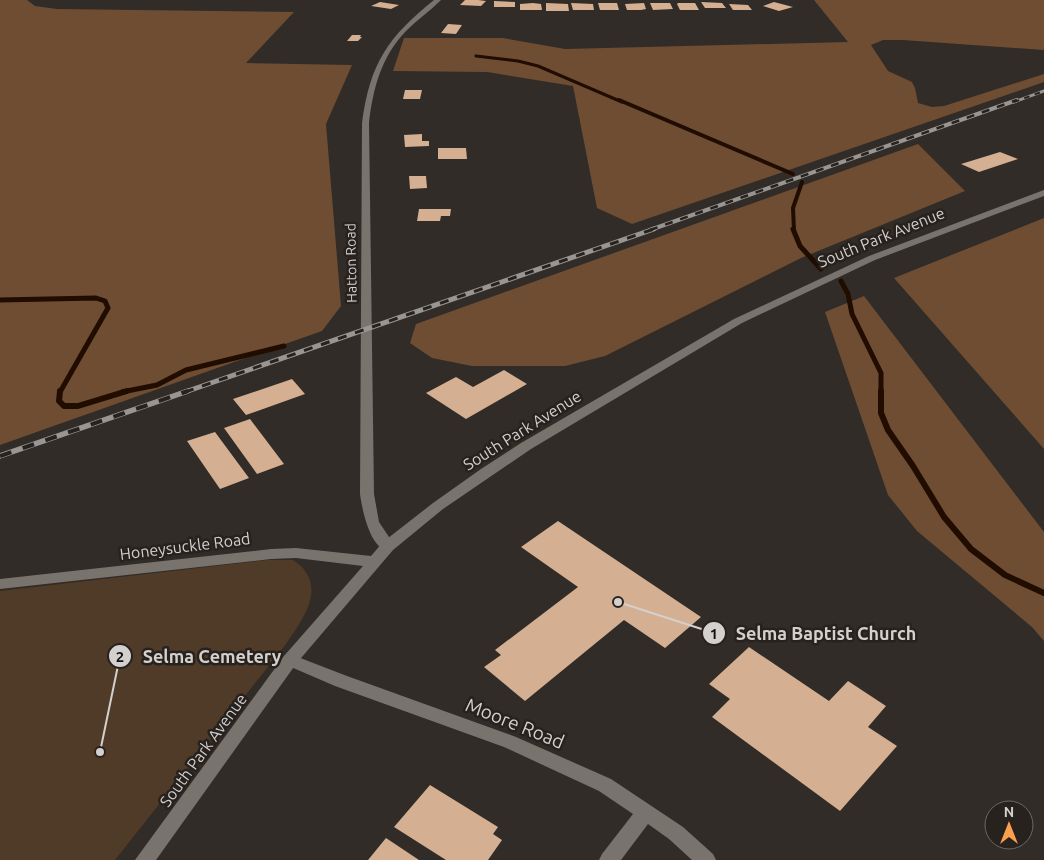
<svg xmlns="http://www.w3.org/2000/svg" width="1044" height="860" viewBox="0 0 1044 860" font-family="Ubuntu,sans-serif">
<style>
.green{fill:#503a28}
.forest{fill:#6e4d33}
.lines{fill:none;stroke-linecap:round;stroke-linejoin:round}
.stream-far3{stroke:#210c00;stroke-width:3}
.stream-far2{stroke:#210c00;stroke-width:4}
.stream-far1{stroke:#210c00;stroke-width:5}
.stream{stroke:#210c00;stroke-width:6}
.building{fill:#d4af92}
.minor{fill:#79736e;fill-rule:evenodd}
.tertiary{fill:#79736e;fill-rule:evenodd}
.rail-far3-casing{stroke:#999592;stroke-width:3}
.rail-far2-casing{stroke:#999592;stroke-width:4}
.rail-far1-casing{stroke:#999592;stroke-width:5}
.rail-casing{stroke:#999592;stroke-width:5.5}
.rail-far3{stroke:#27221e;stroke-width:2;stroke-dasharray:5.5;stroke-linecap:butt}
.rail-far2{stroke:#27221e;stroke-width:2.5;stroke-dasharray:8;stroke-linecap:butt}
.rail-far1{stroke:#27221e;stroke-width:3;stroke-dasharray:9;stroke-linecap:butt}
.rail{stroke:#27221e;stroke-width:4;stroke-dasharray:12;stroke-linecap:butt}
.labels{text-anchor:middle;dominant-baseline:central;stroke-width:5;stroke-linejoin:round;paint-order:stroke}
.far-street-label{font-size:14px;fill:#d4d0ce;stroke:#27221e}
.street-label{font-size:16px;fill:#d4d0ce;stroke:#27221e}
.near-street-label{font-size:19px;fill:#d4d0ce;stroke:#27221e}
.leader{fill:none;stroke:#d4d0ce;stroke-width:2}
.callout-dot{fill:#d4d0ce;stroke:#27221e;stroke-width:2}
.mark-label{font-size:15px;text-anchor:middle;font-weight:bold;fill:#111}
.callout-label{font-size:18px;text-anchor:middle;font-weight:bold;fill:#d4d0ce;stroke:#27221e;stroke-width:5;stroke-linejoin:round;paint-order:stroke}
</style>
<rect width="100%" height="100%" fill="#312c27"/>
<path class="green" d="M267,560H293C297,563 302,566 305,571C323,594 299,625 286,644L115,860H0V591Z"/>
<path class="forest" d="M0,0H27L35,6L57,9L294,12L246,63L352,65L326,124L341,306L322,331L0,445Z
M814,0H1044V50L903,40H883L871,45L888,71L912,82L915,88L918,103L932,107L944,106L1044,74V82L632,224L597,208L573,86L487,72L393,71L404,38H503L565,49L848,42Z
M918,144L965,191L801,258L605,356L565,366H472L432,358L410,343L416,324Z
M1044,218V449L894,278Z
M864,296L1044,532V641L1032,627L917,531L888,495L825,312Z"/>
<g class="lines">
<path class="stream-far3" d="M476,56L518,61L538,66L622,102"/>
<path class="stream-far2" d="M619,100L793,174
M794,230L793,208L802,182"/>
<path class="stream-far1" d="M793,229L800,246L821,269
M841,281L848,294L852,314L881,373V392
M0,300L96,298L105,301L108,308L60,392
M122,392L157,385L186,370L284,346"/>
<path class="stream" d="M60,391L59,401L64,406H78L127,391
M881,391V413L888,430L913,466L944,517L971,549L1005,575L1044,593"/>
</g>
<path class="building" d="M465,0H478L486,1L481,6L460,5Z
M494,1L515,2V7H494Z
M380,2L399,5L391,9L371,6Z
M701,2L722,3L726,8H705Z
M774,2L793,7L779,11L763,6Z
M533,3L541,4L542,10H520V4Z
M546,3L568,4L569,11H546Z
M571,3L593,4L594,10H573Z
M598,3H617L619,10H600Z
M644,3L646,9L641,10H627L625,4Z
M650,3H670L673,9L653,10Z
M678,3H695L699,10H680L677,4Z
M729,4L748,5L752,10H733Z
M448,24L462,25L456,34L441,33Z
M352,35H361L360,37H362L358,41H347Z
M405,90H422L420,99H403Z
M422,134V141H429V146L405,147L404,135Z
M438,148H466L467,159H438Z
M1000,152L1018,159L979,172L961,164Z
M409,176H426L427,188L410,189Z
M419,209H451L450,216H441L440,221H417Z
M504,370L527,384L466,419L426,393L456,377L473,387Z
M292,379L305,394L246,415L233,399Z
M250,419L284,464L257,474L224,428Z
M215,432L249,478L220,489L187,441Z
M558,521L701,617L665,648L624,620L525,701L484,667L501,655L495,650L578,587L521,547Z
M749,647L829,701L848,681L886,706L868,727L897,746L840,811L712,717L730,699L709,684Z
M430,785L498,827L493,834L502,840L488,860H446L394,827Z
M386,838L419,860H368Z"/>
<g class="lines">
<path class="minor" d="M434,0H441C430,11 417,20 406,31C381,57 373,89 369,123L374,494L379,522L395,546L393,550C371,556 362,509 360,494L362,123C370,63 388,37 434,0Z
M290,654L347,676L516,737L611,779L683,827L713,854L716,860H692L669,839L648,824L621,860H599L602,854L633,814L599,791L504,747L335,686L284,664L282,660L284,656Z"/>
<path class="tertiary" d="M1044,190V196L875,260L742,323L531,449L443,509L393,550L296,664L156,860H135L284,656L363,566L296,558L271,559L0,589V579L271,549L296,548L371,556L383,542L433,503L481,469L521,443L734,319L869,256Z"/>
<g class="rail-far3-casing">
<path id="rail-far3" d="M1014,102L1044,91"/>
</g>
<g class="rail-far2-casing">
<path id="rail-far2" d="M650,230L1017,100"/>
</g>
<g class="rail-far1-casing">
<path id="rail-far1" d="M185,392L654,229"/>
</g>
<g class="rail-casing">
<path id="rail" d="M0,456L188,391"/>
</g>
<use href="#rail-far3" class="rail-far3"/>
<use href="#rail-far2" class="rail-far2"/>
<use href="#rail-far1" class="rail-far1"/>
<use href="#rail" class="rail"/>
</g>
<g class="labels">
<g class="far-street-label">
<text transform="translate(351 263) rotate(-91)">Hatton Road</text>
</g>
<g class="street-label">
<text transform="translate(881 237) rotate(-22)">South Park Avenue</text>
<text transform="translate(522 430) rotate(-32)">South Park Avenue</text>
<text transform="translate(185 546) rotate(-7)">Honeysuckle Road</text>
<text transform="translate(203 750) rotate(-54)">South Park Avenue</text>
</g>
<g class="near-street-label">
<text transform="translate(515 723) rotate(22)">Moore Road</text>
</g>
</g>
<path class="leader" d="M618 602L714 633M100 752L120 656"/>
<g class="callout-dot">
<circle cx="618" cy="602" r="5"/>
<circle cx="100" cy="752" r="5"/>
<circle cx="714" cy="633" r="12"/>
<circle cx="120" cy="656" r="12"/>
</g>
<g class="mark-label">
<text x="714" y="639">1</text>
<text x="120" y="662">2</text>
</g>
<g class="callout-label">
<text x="826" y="640">Selma Baptist Church</text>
<text x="212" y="663">Selma Cemetery</text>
</g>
<g transform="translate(1009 825)"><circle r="24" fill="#27221e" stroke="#6c6864"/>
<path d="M0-4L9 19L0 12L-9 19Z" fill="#fa9f4e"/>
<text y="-8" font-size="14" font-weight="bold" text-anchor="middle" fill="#d4d0ce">N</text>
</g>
</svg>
